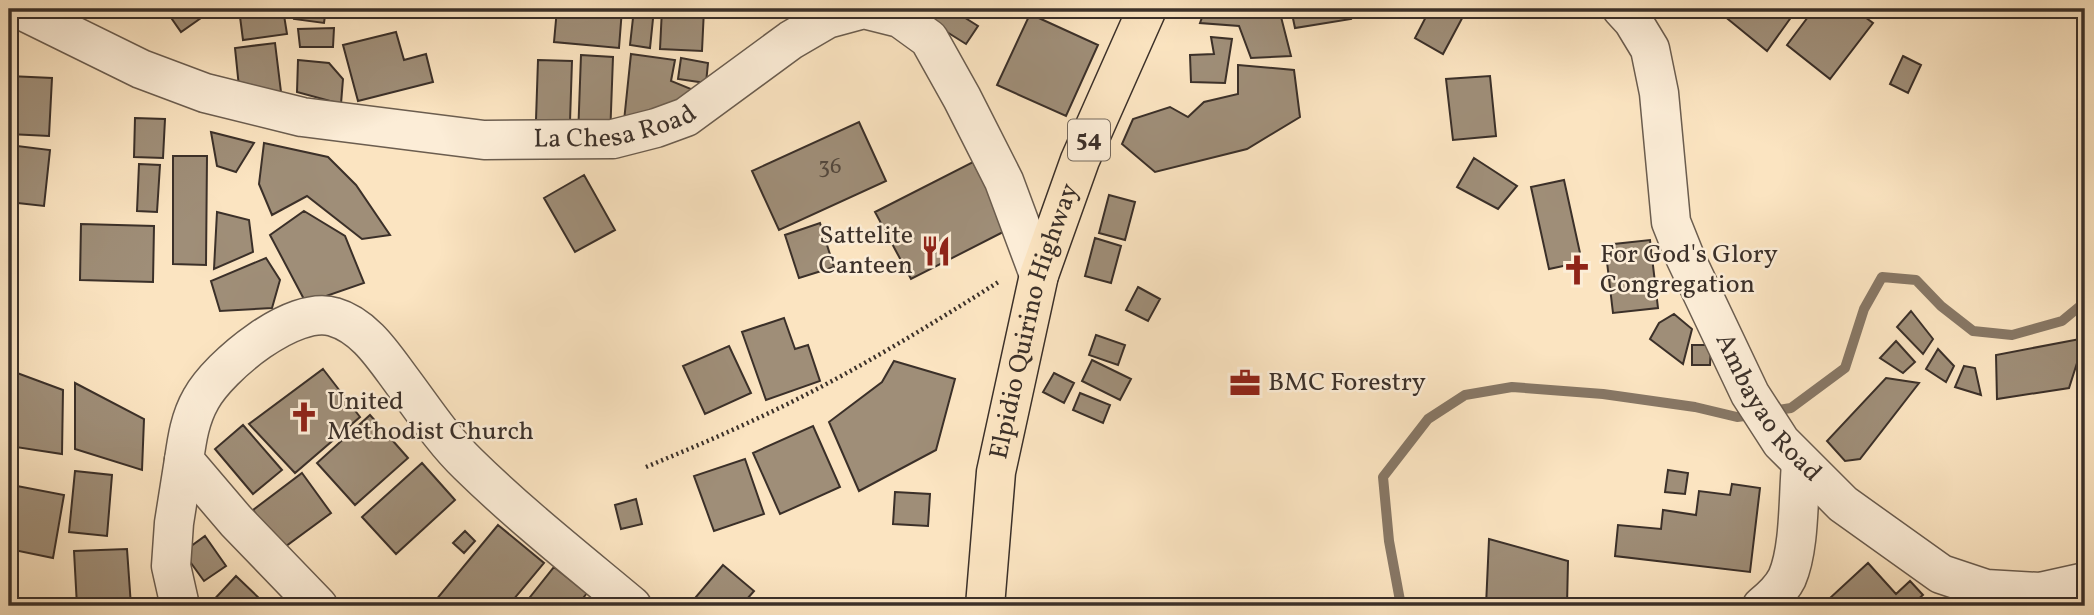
<svg xmlns="http://www.w3.org/2000/svg" width="2094" height="615" viewBox="0 0 2094 615" font-family="Vollkorn,serif">
<style>
.lines{fill:none;stroke-linecap:round;stroke-linejoin:round}
.stream{stroke:#877765;stroke-width:10}
.building{fill:#9f8e78;stroke:#3b3029;stroke-width:2}
.minor-casing{stroke:#6b5d4f;stroke-width:41}
.highway-casing{stroke:#3b3029;stroke-width:41}
.path{stroke:#3b3029;stroke-width:4.5;stroke-dasharray:2 3.5;stroke-linecap:butt}
.minor{stroke:#fcedd7;stroke-width:38}
.highway{stroke:#fbe4c1;stroke-width:38}
.labels{text-anchor:middle;dominant-baseline:central;stroke-width:5;stroke-linejoin:round;paint-order:stroke}
.number-label{font-size:23px;fill:#54483d}
.shield{fill:#fcedd7;stroke:#75695d;stroke-width:2}
.shield-label{font-size:24px;font-weight:bold;fill:#3b3029}
.street-label{font-size:26px;fill:#3b3029;stroke:#fcedd7}
.poi-label{font-size:26px;fill:#3b3029;stroke:#fcedd7;text-anchor:start}
</style>
<rect width="100%" height="100%" fill="#fbe4c1"/>
<filter id="stains"><feTurbulence type="fractalNoise" baseFrequency=".00286" numOctaves="4"/><feColorMatrix values="0 0 0 0 .2 0 0 0 0 .09 0 0 0 0 .02 0 0 0 .5 -.17"/></filter>
<radialGradient id="worn" r=".72"><stop offset=".6" stop-color="#630" stop-opacity="0"/><stop offset="1" stop-color="#630" stop-opacity=".3"/></radialGradient>
<g class="lines">
<path class="stream" d="M1771,411L1791,408L1845,368L1864,309L1882,277L1916,280L1941,306L1973,331L2012,335L2062,321L2085,302
M1401,606L1389,541L1383,477L1428,419L1465,395L1512,387L1603,394L1695,407L1737,417L1752,415"/>
</g>
<path class="building" d="M90,9H126V12L92,17Z
M165,9H210L211,11L181,32Z
M239,9H283L287,34L243,40Z
M295,9H326L324,23L294,19Z
M557,9H622L619,48L554,42Z
M634,9H654L650,48L630,45Z
M662,9H704L702,51L660,49Z
M939,9H951L978,26L966,44L931,22Z
M1205,9H1279L1291,56L1251,58L1239,26L1200,23Z
M1291,9H1349L1351,19L1295,28Z
M1430,9H1467L1443,54L1415,38Z
M1720,9H1797L1767,51L1718,11Z
M1814,9H1854L1873,23L1830,79L1787,45Z
M1030,14L1098,45L1066,116L997,85Z
M334,28L333,47H300L298,29Z
M396,32L404,60L426,54L433,82L358,101L343,45Z
M1211,37L1232,39L1225,83L1191,82L1190,55L1214,54Z
M275,43L281,92L240,97L235,48Z
M631,54L675,60L671,81L691,89L688,100L624,121Z
M581,55L613,57L610,138L578,137Z
M1903,56L1921,65L1908,93L1890,84Z
M681,58L708,63L706,83L678,79Z
M298,60L329,63L343,79L341,104L297,92Z
M538,60L572,61L570,122L536,120Z
M1238,65L1294,70L1300,117L1247,149L1155,172L1122,144L1133,119L1170,107L1188,117L1204,102L1238,94Z
M9,76L52,78L49,136L9,134Z
M1490,76L1496,136L1453,140L1446,79Z
M135,118L165,119L163,158L134,157Z
M859,122L886,181L779,230L752,171Z
M211,132L254,143L236,172L217,166Z
M264,143L328,157L356,185L390,235L362,239L307,196L272,215L259,184Z
M9,145L50,150L44,206L9,202Z
M173,156H207L206,265L173,264Z
M1474,158L1517,186L1498,209L1457,187Z
M973,162L1009,229L911,279L875,212Z
M139,164L160,165L157,212L137,211Z
M584,175L615,230L575,252L544,198Z
M1564,180L1582,262L1549,269L1531,187Z
M1109,195L1135,202L1125,240L1099,233Z
M304,211L345,236L364,283L306,303L270,235Z
M217,212L249,220L253,252L214,269Z
M820,223L834,267L799,278L785,235Z
M81,224L154,226L153,282L80,280Z
M1095,238L1121,246L1111,283L1085,276Z
M1650,240L1658,308L1613,313L1605,245Z
M266,258L280,280L272,308L220,311L211,281Z
M1138,287L1160,299L1148,321L1126,310Z
M1911,311L1933,339L1923,354L1897,327Z
M1674,314L1692,329L1683,364L1650,339L1659,323Z
M784,318L795,349L808,345L820,381L766,400L742,332Z
M1096,335L1125,345L1118,365L1089,355Z
M2085,338L2069,388L1997,399L1996,355Z
M1896,341L1915,362L1903,373L1880,358Z
M1692,345H1711L1710,365H1692Z
M729,346L751,393L705,414L683,366Z
M1938,349L1954,366L1946,382L1926,369Z
M1092,360L1131,379L1120,400L1082,381Z
M894,361L955,379L936,450L859,491L829,422L882,382Z
M1964,366L1975,368L1981,395L1955,387Z
M323,369L360,417L295,473L249,424Z
M9,370L63,390L62,454L9,446Z
M1054,373L1074,383L1064,403L1043,392Z
M1886,378L1919,383L1860,459L1845,461L1827,441Z
M75,383L144,419L142,470L75,449Z
M1080,393L1110,405L1103,423L1073,410Z
M370,415L408,458L355,505L317,463Z
M243,425L282,470L253,494L215,449Z
M813,426L840,487L780,514L753,453Z
M745,459L764,514L714,531L694,476Z
M422,463L455,500L396,554L362,517Z
M1668,470L1688,473L1685,494L1665,492Z
M75,471L112,475L107,536L69,532Z
M302,473L331,513L282,549L253,510Z
M1732,484L1760,488L1750,572L1615,556L1618,525L1661,529L1663,510L1696,515L1699,491L1730,495Z
M17,486L64,495L53,558L9,549V529Z
M895,492L930,494L928,526L893,524Z
M636,499L642,524L621,529L615,505Z
M498,525L544,563L508,606H441L435,601Z
M465,531L475,541L464,553L453,543Z
M205,536L226,566L204,581L183,552Z
M1489,539L1568,561L1567,606H1486Z
M127,549L131,606H77L74,551Z
M1868,563L1896,594L1910,581L1923,595L1910,606H1837L1830,598Z
M723,565L754,591L741,606H705L695,598Z
M554,567L587,593L577,606H523Z
M236,576L261,600L255,606H208Z"/>
<g class="lines">
<g class="minor-casing">
<g id="minor">
<path id="s1" d="M19,9L141,69L205,93L302,117L484,140L613,139L656,128L686,117L791,40L827,19L864,9L900,18L929,39L962,98L1004,181L1039,275"/>
<path id="s2" d="M1622,9L1633,21L1650,49L1659,93L1671,222L1685,257L1750,394L1781,442L1843,504L1941,574L1986,589L2040,592L2085,582"/>
<path d="M180,606L171,566L174,523L184,460"/>
<path d="M318,606L236,521L184,460C187,439 190,418 201,399C219,366 294,304 334,317C365,326 384,357 402,381C423,409 443,440 468,464C520,515 577,560 632,606"/>
<path d="M1762,606C1772,598 1781,590 1787,578C1800,548 1798,497 1801,464"/>
</g>
</g>
<g class="highway-casing">
<g id="highway">
<path id="s3" d="M985,606L996,472L1039,275L1080,160L1147,9"/>
</g>
</g>
<path class="path" d="M646,467C682,452 718,437 754,420C839,381 921,331 1000,281"/>
<use href="#minor" class="minor"/>
<use href="#highway" class="highway"/>
</g>
<defs>
<g id="restaurant-bare" transform="scale(2.415)"><path d="M-5-6h1v4h1v-4h1v4h1v-4h1v5L-1.5 .5V6h-2V.5L-5-1ZM5-6V6H3V1.5H1.5Q1.5-4 5-6Z" fill="#8f2418" stroke="#fcedd7" stroke-width="2.5" paint-order="stroke"/></g>
<g id="church-bare" transform="scale(2.415)"><path d="M-1.2-6h2.4v3.5h3.3v2.4h-3.3V6h-2.4V-.1h-3.3v-2.4h3.3Z" fill="#8f2418" stroke="#fcedd7" stroke-width="2.5" paint-order="stroke"/></g>
<g id="office-bare" transform="scale(2.415)"><path d="M-6-3h4V-5.5h4V-3h4V5H-6ZM-1-4.5V-3h2v-1.5ZM-6 0V1H6V0Z" fill="#8f2418" stroke="#fcedd7" stroke-width="2.5" paint-order="stroke"/></g>
</defs>
<g fill-rule="evenodd">
<use href="#restaurant-bare" x="936" y="251"/>
<use href="#church-bare" x="1577" y="270"/>
<use href="#office-bare" x="1245" y="383"/>
<use href="#church-bare" x="304" y="417"/>
</g>
<g class="labels">
<g class="number-label">
<text x="830" y="167">36</text>
</g>
<rect class="shield" x="1068" y="119.5" width="42" height="41" rx="5"/>
<g class="shield-label">
<text x="1089" y="140">54</text>
</g>
<g class="street-label">
<text stroke="none"><textPath href="#s1" startOffset="620">La Chesa Road</textPath></text>
<text stroke="none"><textPath href="#s3" startOffset="290">Elpidio Quirino Highway</textPath></text>
<text stroke="none"><textPath href="#s2" startOffset="434">Ambayao Road</textPath></text>
</g>
<g class="poi-label">
<text x="913" y="236" text-anchor="end">Sattelite<tspan x="913" dy="30">Canteen</tspan></text>
<text x="1600" y="255">For God's Glory<tspan x="1600" dy="30">Congregation</tspan></text>
<text x="1268" y="383">BMC Forestry</text>
<text x="327" y="402">United<tspan x="327" dy="30">Methodist Church</tspan></text>
</g>
</g>
<rect width="2094" height="615" fill="none" stroke="#fbe4c1" stroke-width="35"/>
<rect x="10" y="10" width="2073" height="594" fill="none" stroke="#3b3029" stroke-width="3.5"/>
<rect x="18" y="18" width="2059" height="580" fill="none" stroke="#3b3029" stroke-width="2"/>
<rect width="100%" height="100%" filter="url(#stains)"/>
<rect width="100%" height="100%" fill="url(#worn)"/>
</svg>
